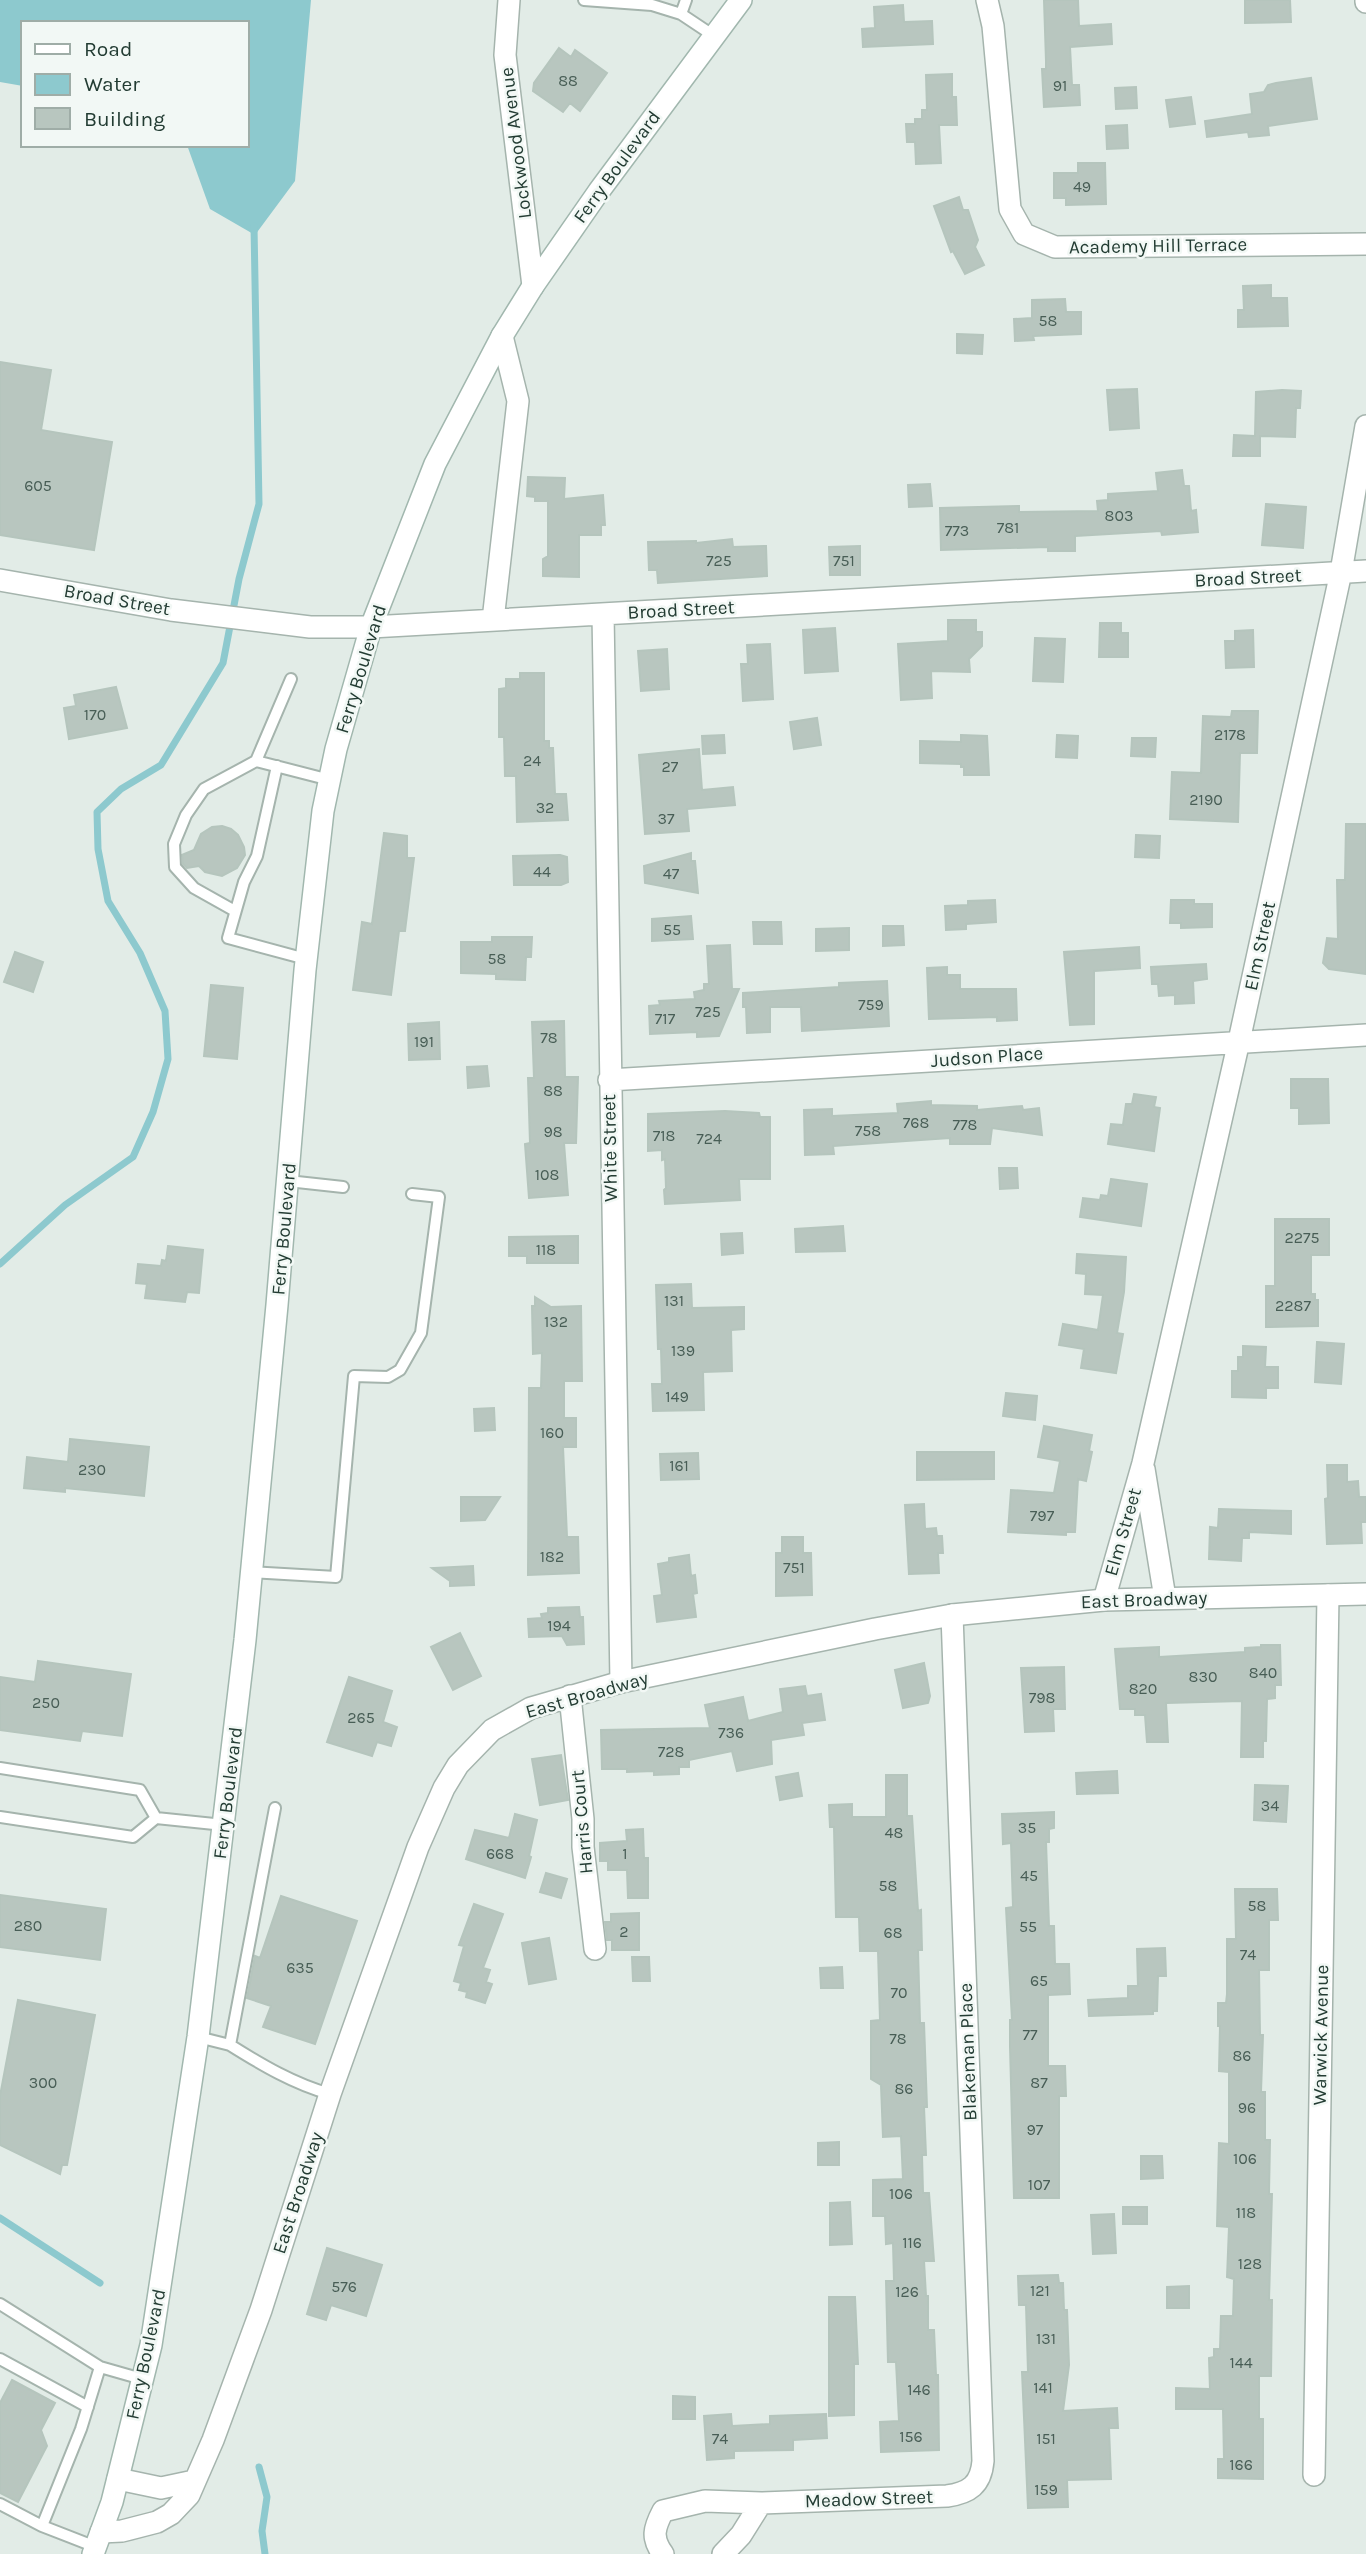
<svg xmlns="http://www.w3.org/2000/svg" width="1366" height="2554" viewBox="0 0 1366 2554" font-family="Karla,sans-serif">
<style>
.water{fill:#8dc9ce}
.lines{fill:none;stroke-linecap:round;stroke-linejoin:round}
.stream{stroke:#8dc9ce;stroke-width:7}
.building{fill:#b8c6bf;stroke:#b5c5bd;stroke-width:2}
.service-casing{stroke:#a5b4ad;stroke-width:14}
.minor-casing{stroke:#a5b4ad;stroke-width:24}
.tertiary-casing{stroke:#a5b4ad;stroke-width:24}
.secondary-casing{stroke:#a1b7ae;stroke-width:24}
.service{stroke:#fff;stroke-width:10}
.minor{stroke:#fff;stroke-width:21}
.tertiary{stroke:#fff;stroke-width:21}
.secondary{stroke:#fff;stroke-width:21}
.labels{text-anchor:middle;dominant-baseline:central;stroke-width:5;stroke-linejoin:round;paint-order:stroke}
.number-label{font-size:16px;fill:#485e56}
.street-label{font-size:19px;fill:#233c33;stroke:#f2f8f5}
</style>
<rect width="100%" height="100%" fill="#e2ece7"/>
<path class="water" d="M0,0H311L295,181L255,235L210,209L187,145H247V23H23V86L0,82Z"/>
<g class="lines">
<path class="stream" d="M0,1264L65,1205L133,1157L153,1112L168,1059L165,1011L140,953L108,901L98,849L97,812L121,789L161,765L223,663L239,579L259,504L254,226
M0,2218L100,2283
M259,2467L267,2497L262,2531L265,2554"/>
</g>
<path class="building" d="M1044,0H1078L1079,26L1111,24L1112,44L1070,47L1072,85H1079L1080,105L1044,107L1042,69H1046V61Z
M1245,0H1290L1291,22L1245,23Z
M903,5L904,22L932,21L933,44L863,47L862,29L875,28L874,7Z
M559,48L571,57L575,50L607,73L580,111L570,103L563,112L533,91L534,83Z
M952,74V97H956L957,125H939L941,163L916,164L915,142H907L906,124H915V119H922V110H927L926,75Z
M1311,78L1317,119L1268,126L1269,135L1249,137L1248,132L1207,137L1205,121L1252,114L1250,94L1264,92L1268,85L1276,83Z
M1136,87L1137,108L1116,109L1115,88Z
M1191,97L1195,124L1170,127L1166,100Z
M1127,125L1128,148L1107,149L1106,126Z
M1078,163H1105L1106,204L1066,205V198H1054V173H1078Z
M959,197L963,210H968L978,240L975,247L984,265L965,274L953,251L951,252L934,206Z
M1271,285V298H1287L1288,326L1238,327V310H1244L1243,286Z
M1065,299L1066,312H1081V334L1033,336L1034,340L1015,341L1014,319L1032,318V300Z
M957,334L983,335L982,354L957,353Z
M0,362L51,370L41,430L112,442L94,550L0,535Z
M1137,389L1139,428L1110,430L1107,390Z
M1282,390L1301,391L1300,408H1296L1295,437L1260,436V456H1233L1234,435L1255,436L1256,392Z
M1182,470L1184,486H1189L1191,511L1196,510L1198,532L1162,535L1161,531L1075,536V551H1048V547L941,550L940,508L1019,506V512L1098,511L1097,501L1108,500V494L1158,491L1156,473Z
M528,477L565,478L564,499L603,495L605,525H601V535H579V577L543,576V559L548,556V501H535V497L527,496Z
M930,484L932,506L909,507L908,485Z
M1266,504L1306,507L1303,548L1262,545Z
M732,539L733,547L766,546L767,576L658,583L657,570H649L648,542L696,541V543Z
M860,546V575H830L829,547Z
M948,620H976V632H982V646L969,659L970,672L931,671L932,698L901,700L898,644L948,641Z
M1100,623H1121V633H1128V657H1099Z
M835,628L838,671L805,673L803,630Z
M1253,630L1254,667L1226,668L1225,641H1235V631Z
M1035,638L1065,639L1063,682L1033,681Z
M770,644L773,699L743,701L741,664H748L747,645Z
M667,649L669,689L641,691L638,651Z
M520,673H544V741H549V748H553L555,794H566L568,820L517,822L516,776H505L504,737H499V689L506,688V679H520Z
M116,687L127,728L69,739L64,708L76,706L74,695Z
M1232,711H1258L1257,753H1240L1238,822L1170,819L1172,772L1201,773L1203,716L1231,717Z
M817,718L821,745L794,749L790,722Z
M724,735L725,753L703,754L702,736Z
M961,735L987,736L989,775H964V767H961V764L920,763V741L961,742Z
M1057,735L1078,736L1077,758L1056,757Z
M1132,738H1156L1155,757L1131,756Z
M699,749L702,790L733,787L735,805L687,809L689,831L645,834L639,755Z
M1346,824H1366V974L1329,969L1323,963L1327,938L1338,939L1337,880H1345Z
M222,826L231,829L238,835L244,847L245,855L237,868L222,876L205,872L199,866L187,868L183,864L182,855L194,850L201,834L212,827Z
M384,833L407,836V858H414L405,931H399L391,995L353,990L362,922L372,924Z
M1136,835L1160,836L1159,858L1135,857Z
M691,853V861H695L698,893L645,883L644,866Z
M560,855L567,857L568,882L561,885H514L513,856Z
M995,900L996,922L966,924V929L946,930L945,906L968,905V901Z
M1171,900H1194V904H1212V927L1181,928V923H1170Z
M691,916L693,939L652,941V919Z
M753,922H781L782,944H754Z
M883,926H903L904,945L883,946Z
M849,928V950L816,951V929Z
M492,937H532L531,957H526L525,980L496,979V974L461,973V942H492Z
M730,945L732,989H739L719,1036L697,1037V1032L650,1034L649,1006L660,1005L659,1001L695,999L694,992L704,990V984H709L707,946Z
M1139,947L1140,968L1094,971V1024L1070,1025L1064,952Z
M15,952L43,962L33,992L4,982Z
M1206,964L1207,979L1193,981L1194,1003L1175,1004V995L1159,996L1158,984H1152L1151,967Z
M947,967V975H960V989H1016L1017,1020L997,1021V1017L929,1019L927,968Z
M887,981L889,1026L802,1031L801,1007H770V1032L747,1033L746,1007H743V993L839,987V983Z
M211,985L243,988L237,1059L204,1056Z
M564,1021L565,1077H578L576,1143H564L568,1195L529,1198L525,1144L530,1143L528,1078H534L532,1022Z
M439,1022L440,1059L409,1060L408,1024Z
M487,1066L489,1086L468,1088L467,1067Z
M1291,1079H1328L1329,1123L1299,1124V1108H1291Z
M1134,1094L1156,1097L1154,1107L1160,1108L1154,1151L1108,1144L1111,1124L1123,1125L1126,1104H1132Z
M931,1101V1105L977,1106V1110L1022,1106L1023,1110L1039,1108L1042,1135L992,1128L990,1144H950V1138L833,1146L834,1154L805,1155L804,1110L832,1109V1116L898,1113L897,1104Z
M725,1111L759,1113L760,1117H770V1179H739L740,1200L665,1204L664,1190L666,1188L665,1159L662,1160V1150L648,1151V1114Z
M999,1168H1017L1018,1188L1000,1189Z
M1111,1179L1147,1184L1141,1226L1080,1217L1083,1198L1100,1200L1101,1195L1108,1196Z
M1275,1219H1329V1255H1311V1294H1315V1300H1318V1326L1266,1327V1286H1275Z
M843,1226L845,1251L796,1252L795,1229Z
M742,1233L743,1253L722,1255L721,1234Z
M578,1236V1263H527V1256H509V1237Z
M168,1246L203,1250L199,1293L187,1292L185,1302L145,1298L147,1284L136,1283L138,1264L161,1266L162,1260L166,1261Z
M1077,1254L1126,1257L1124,1292L1117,1333L1123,1334L1116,1373L1081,1368L1084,1349L1059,1345L1063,1324L1098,1330L1103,1295L1085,1294L1086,1274L1076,1273Z
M691,1284L692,1308L744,1307V1329L731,1330L732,1371L703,1372L704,1410L653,1411L652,1384H662L661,1349H658L656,1285Z
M535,1297L551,1307L581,1306L582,1381H564V1418H576V1447H563L567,1537H578L579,1573L528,1575L529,1388H541L542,1353L533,1354L532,1306H535Z
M1317,1342L1344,1344L1341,1384L1315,1382Z
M1243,1346L1266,1347L1265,1367H1278V1388H1266V1398L1232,1397V1371H1238V1357H1243Z
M1006,1393L1037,1396L1035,1420L1003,1416Z
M494,1408L495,1430L475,1431L474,1409Z
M1044,1426L1092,1435L1089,1451L1092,1452L1086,1481L1078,1479L1075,1532H1066V1535L1008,1532L1011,1490L1054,1493L1060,1461L1038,1457Z
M70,1439L149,1447L144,1496L65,1488V1492L24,1488L27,1457L68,1462Z
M917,1452H994V1479L917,1480Z
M698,1453L699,1479L661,1480L660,1454Z
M1327,1465H1347V1482L1358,1481L1359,1497H1366V1522H1361L1362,1543L1327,1544L1325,1499L1328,1498Z
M461,1497H500L485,1520L461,1521Z
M924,1504L925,1529L936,1528L937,1536H942L943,1553H938L939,1573L909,1574L905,1505Z
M1219,1509L1291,1511V1534L1249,1532V1538H1242L1241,1561L1209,1559L1210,1527L1218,1528Z
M782,1537H803V1553H811L812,1595L776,1596V1553H782Z
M689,1555L691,1576L695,1575L697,1593L693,1594L696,1617L657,1622L654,1596L662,1595L658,1564L669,1562V1558Z
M473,1566L474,1585L450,1586V1581L432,1568Z
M579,1607L580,1617H583L584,1644L567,1645L562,1636L529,1637L528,1619L542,1618L541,1614L548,1613V1608Z
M460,1633L481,1676L453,1690L431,1647Z
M1261,1645H1280L1281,1685H1275V1698L1267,1699L1266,1741H1263V1757H1241L1242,1701L1166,1703L1168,1742H1147L1145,1715H1135V1709H1120L1115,1649L1159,1647V1657L1245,1652V1648L1261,1647Z
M38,1661L131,1674L122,1736L82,1731L80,1741L0,1730V1677L35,1682Z
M924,1663L930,1696L928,1703L903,1708L895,1670Z
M1064,1667L1065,1709H1053L1054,1731L1025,1732L1021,1668Z
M349,1677L392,1691L383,1722L397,1727L391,1746L377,1742L372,1756L327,1742Z
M805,1686L807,1696L821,1694L825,1720L802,1723L804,1735L771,1740L772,1764L737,1771L732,1751L689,1760V1767H679V1774L654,1775V1771L627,1772V1769H602L601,1730L710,1728L705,1705L743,1697L748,1721L783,1712L780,1689Z
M561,1755L568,1800L540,1805L532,1759Z
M1117,1771L1118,1793L1077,1794L1076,1773Z
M798,1773L802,1796L780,1800L776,1777Z
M886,1775H907V1816H912L918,1911L921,1910L922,1950H918L920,2023H924L927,2107H924L926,2155H922L923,2193H929L934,2261H924L926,2296H928V2330H934L936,2375H938L939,2450L881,2452L880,2422L899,2421L896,2362H888L886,2281H894L893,2243L886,2244L885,2216H873V2180L903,2179L901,2136L883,2137L881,2085L871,2079V2021L880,2020L878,1951H860L859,1917H836L834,1827H830L829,1805L852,1804V1817H886Z
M1255,1785L1288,1786L1286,1822L1254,1820Z
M1054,1812V1828L1049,1829V1842H1046L1049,1926H1054L1055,1964H1069L1070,1994L1048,1995V2066H1065L1066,2096H1059V2198H1014L1010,2046V2020H1012L1006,1908L1013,1907L1011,1843L1003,1844L1002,1814Z
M515,1814L537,1820L529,1856L531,1857L525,1878L466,1859L475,1830L509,1838Z
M643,1829L644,1858H648V1898H628L627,1870H608V1861H600V1843L627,1841L626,1830Z
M546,1873L567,1879L561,1898L540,1892Z
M1235,1889H1277L1278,1920H1269V1970H1259L1260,2035H1263L1261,2092H1265V2140H1270L1269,2194H1272L1269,2300H1272L1271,2376H1259V2419H1263V2479L1218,2478V2459H1224L1223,2409H1176V2388L1210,2389L1209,2358L1214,2357V2349H1220L1221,2316H1233L1234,2279L1227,2277L1229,2227L1217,2226L1219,2143L1229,2144V2072L1219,2071L1220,2026H1218V2003H1226L1227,1994V1939H1236Z
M0,1895L106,1909L100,1960L0,1947Z
M281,1896L357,1921L315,2044L263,2027L271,2006L247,1998L255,1956L260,1958Z
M474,1904L503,1914L483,1968L490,1970L486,1982L492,1984L485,2003L466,1997L467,1992L459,1990L461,1983L454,1981L464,1946L459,1945Z
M639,1913V1950H612V1940H607L605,1922H611V1914Z
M549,1938L556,1979L529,1984L522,1943Z
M1165,1948L1166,1976H1158L1157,2011H1153V2014L1089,2016L1088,2000L1128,1998V1986H1138L1137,1949Z
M632,1957H649L650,1981H633Z
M842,1967L843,1988H821L820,1968Z
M18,2000L95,2015L67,2165H62L60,2174L0,2145V2096Z
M839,2142V2165H818V2143Z
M1141,2156H1162L1163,2178L1141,2179Z
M850,2202L852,2244L830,2245V2203Z
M1123,2207H1147V2224H1123Z
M1114,2214L1116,2253L1093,2254L1091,2215Z
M327,2248L382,2265L366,2316L331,2305L326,2320L307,2314Z
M1058,2275L1059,2283H1063L1064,2310H1067L1069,2365L1063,2411L1117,2408L1118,2428H1109L1111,2479L1067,2480L1068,2507L1028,2508L1022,2372H1028L1026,2305H1019L1018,2276Z
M1189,2286V2308H1167V2287Z
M829,2297H855L858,2364H854V2415L829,2416Z
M12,2380L55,2403L41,2430L47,2446L18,2502L0,2493V2403Z
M673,2396L695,2397V2419H673Z
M731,2414L732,2426L770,2424V2416L826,2414L827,2438L793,2440V2450L734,2451V2458L707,2460L704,2416Z"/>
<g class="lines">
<g class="service-casing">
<path id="service" d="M584,0L652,5L681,14L714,36
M681,14L686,0
M291,679L256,761L330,780
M277,766L257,856L244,882L228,938L306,959
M235,911L194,888L175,867L174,844L186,815L204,789L256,761
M288,1181L343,1187
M251,1572L336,1577L354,1376L388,1377L400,1370L421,1333L439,1197L412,1194
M0,1768L140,1790L156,1818
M0,1817L133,1837L156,1818L224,1825
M198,2037L230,2045L275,1808
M230,2045C262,2065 294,2084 330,2094
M0,2304L100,2367L142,2379
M0,2359L88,2407
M0,2504L42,2526L96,2547
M42,2526L81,2429L100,2367"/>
</g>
<g class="minor-casing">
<path id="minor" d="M509,0L505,55L533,286
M987,0L993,26L1010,209L1024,234L1055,247L1366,244
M1366,0V2
M0,580L171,610L310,627H371L1366,571
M603,614L621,1682
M493,620L518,401L502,336
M609,1080L1366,1035
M1144,1469L1165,1598
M1104,1600L1143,1463L1239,1041L1341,572L1366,426
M570,1696L583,1819V1847L595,1949
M1314,2475L1328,1595
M663,2554C651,2538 654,2528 663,2511L705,2501L761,2503L947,2496C969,2493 981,2485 983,2461L952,1615
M723,2554L741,2535L761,2503"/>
</g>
<g class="tertiary-casing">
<path id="tertiary" d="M118,2479L161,2488L194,2481
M101,2532L122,2531L157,2522L171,2514L189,2495L213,2440L261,2310L330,2094L418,1847L444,1788L458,1765L492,1730L531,1708L621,1682L875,1629L952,1615L1104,1600L1366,1594"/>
</g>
<g class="secondary-casing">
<path id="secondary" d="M93,2554L112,2502L151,2345L198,2037L245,1640L277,1305L305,970L323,811L336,749L371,627L435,464L502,336L533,286L599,191L741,0"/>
</g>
<use href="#service" class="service"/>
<use href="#minor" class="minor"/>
<use href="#tertiary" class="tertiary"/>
<use href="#secondary" class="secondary"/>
</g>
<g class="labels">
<g class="number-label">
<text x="568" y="80">88</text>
<text x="1060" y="85">91</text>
<text x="1082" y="186">49</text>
<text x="1048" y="320">58</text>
<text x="38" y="485">605</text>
<text x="1119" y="515">803</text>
<text x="1008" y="527">781</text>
<text x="957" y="530">773</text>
<text x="719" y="560">725</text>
<text x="844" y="560">751</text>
<text x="95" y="714">170</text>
<text x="1230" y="734">2178</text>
<text x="532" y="760">24</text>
<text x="670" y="766">27</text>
<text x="1206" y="799">2190</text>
<text x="545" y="807">32</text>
<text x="666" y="818">37</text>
<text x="542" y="871">44</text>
<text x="671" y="873">47</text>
<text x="672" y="929">55</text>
<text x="497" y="958">58</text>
<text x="871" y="1004">759</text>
<text x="708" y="1011">725</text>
<text x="665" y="1018">717</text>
<text x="549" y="1037">78</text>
<text x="424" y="1041">191</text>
<text x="553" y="1090">88</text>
<text x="916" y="1122">768</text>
<text x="965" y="1124">778</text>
<text x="868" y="1130">758</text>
<text x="553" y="1131">98</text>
<text x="664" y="1135">718</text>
<text x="709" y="1138">724</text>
<text x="547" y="1174">108</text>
<text x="1302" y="1237">2275</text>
<text x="546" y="1249">118</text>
<text x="674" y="1300">131</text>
<text x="1293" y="1305">2287</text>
<text x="556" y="1321">132</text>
<text x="683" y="1350">139</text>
<text x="677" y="1396">149</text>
<text x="552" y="1432">160</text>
<text x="679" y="1465">161</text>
<text x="92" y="1469">230</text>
<text x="1042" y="1515">797</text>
<text x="552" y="1556">182</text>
<text x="794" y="1567">751</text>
<text x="559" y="1625">194</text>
<text x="1263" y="1672">840</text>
<text x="1203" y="1676">830</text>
<text x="1143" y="1688">820</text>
<text x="1042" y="1697">798</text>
<text x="46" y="1702">250</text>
<text x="361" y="1717">265</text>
<text x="731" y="1732">736</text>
<text x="671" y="1751">728</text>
<text x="1270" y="1805">34</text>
<text x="1027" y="1827">35</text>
<text x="894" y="1832">48</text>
<text x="500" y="1853">668</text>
<text x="625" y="1853">1</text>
<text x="1029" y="1875">45</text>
<text x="888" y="1885">58</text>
<text x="1257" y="1905">58</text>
<text x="28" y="1925">280</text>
<text x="1028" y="1926">55</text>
<text x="624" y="1931">2</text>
<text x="893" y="1932">68</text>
<text x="1248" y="1954">74</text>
<text x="300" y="1967">635</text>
<text x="1039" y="1980">65</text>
<text x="899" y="1992">70</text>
<text x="1030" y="2034">77</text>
<text x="898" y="2038">78</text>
<text x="1242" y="2055">86</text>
<text x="43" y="2082">300</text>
<text x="1039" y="2082">87</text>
<text x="904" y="2088">86</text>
<text x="1247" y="2107">96</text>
<text x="1035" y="2129">97</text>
<text x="1245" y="2158">106</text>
<text x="1039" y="2184">107</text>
<text x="901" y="2193">106</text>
<text x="1246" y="2212">118</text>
<text x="912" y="2242">116</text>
<text x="1250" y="2263">128</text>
<text x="344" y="2286">576</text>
<text x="1040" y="2290">121</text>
<text x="907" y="2291">126</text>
<text x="1046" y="2338">131</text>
<text x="1241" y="2362">144</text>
<text x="1043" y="2387">141</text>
<text x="919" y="2389">146</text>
<text x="911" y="2436">156</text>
<text x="720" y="2438">74</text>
<text x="1046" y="2438">151</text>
<text x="1241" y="2464">166</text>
<text x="1046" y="2489">159</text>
</g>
<g class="street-label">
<text transform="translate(516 143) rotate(-97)">Lockwood Avenue</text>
<text transform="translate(617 167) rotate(-54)">Ferry Boulevard</text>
<text transform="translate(1158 246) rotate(-1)">Academy Hill Terrace</text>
<text transform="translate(1248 578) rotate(-3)">Broad Street</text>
<text transform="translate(117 600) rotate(10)">Broad Street</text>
<text transform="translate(681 610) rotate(-3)">Broad Street</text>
<text transform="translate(361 669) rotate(-73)">Ferry Boulevard</text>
<text transform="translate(1260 946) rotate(-78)">Elm Street</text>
<text transform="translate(987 1057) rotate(-4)">Judson Place</text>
<text transform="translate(610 1148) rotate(-91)">White Street</text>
<text transform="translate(284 1229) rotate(-85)">Ferry Boulevard</text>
<text transform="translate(1123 1532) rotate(-74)">Elm Street</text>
<text transform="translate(1144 1600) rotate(-2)">East Broadway</text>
<text transform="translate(587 1695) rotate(-16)">East Broadway</text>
<text transform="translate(228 1793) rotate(-83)">Ferry Boulevard</text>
<text transform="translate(582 1822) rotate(-95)">Harris Court</text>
<text transform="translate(1321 2035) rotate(-89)">Warwick Avenue</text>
<text transform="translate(968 2052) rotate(-92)">Blakeman Place</text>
<text transform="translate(298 2193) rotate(-72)">East Broadway</text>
<text transform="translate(146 2354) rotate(-78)">Ferry Boulevard</text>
<text transform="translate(869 2499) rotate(-2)">Meadow Street</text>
</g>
</g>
<rect x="21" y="21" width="228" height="126" fill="#f2f8f5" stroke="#9fada7" stroke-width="2"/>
<rect x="35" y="44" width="35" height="10" fill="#ffffff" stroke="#9fada7" stroke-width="2"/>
<text x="84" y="56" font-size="21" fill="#233c33">Road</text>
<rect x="35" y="74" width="35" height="21" fill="#8dc9ce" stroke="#9fada7" stroke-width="2"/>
<text x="84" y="91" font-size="21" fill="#233c33">Water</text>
<rect x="35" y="108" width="35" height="21" fill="#b8c6bf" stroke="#9fada7" stroke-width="2"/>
<text x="84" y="126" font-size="21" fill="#233c33">Building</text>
</svg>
